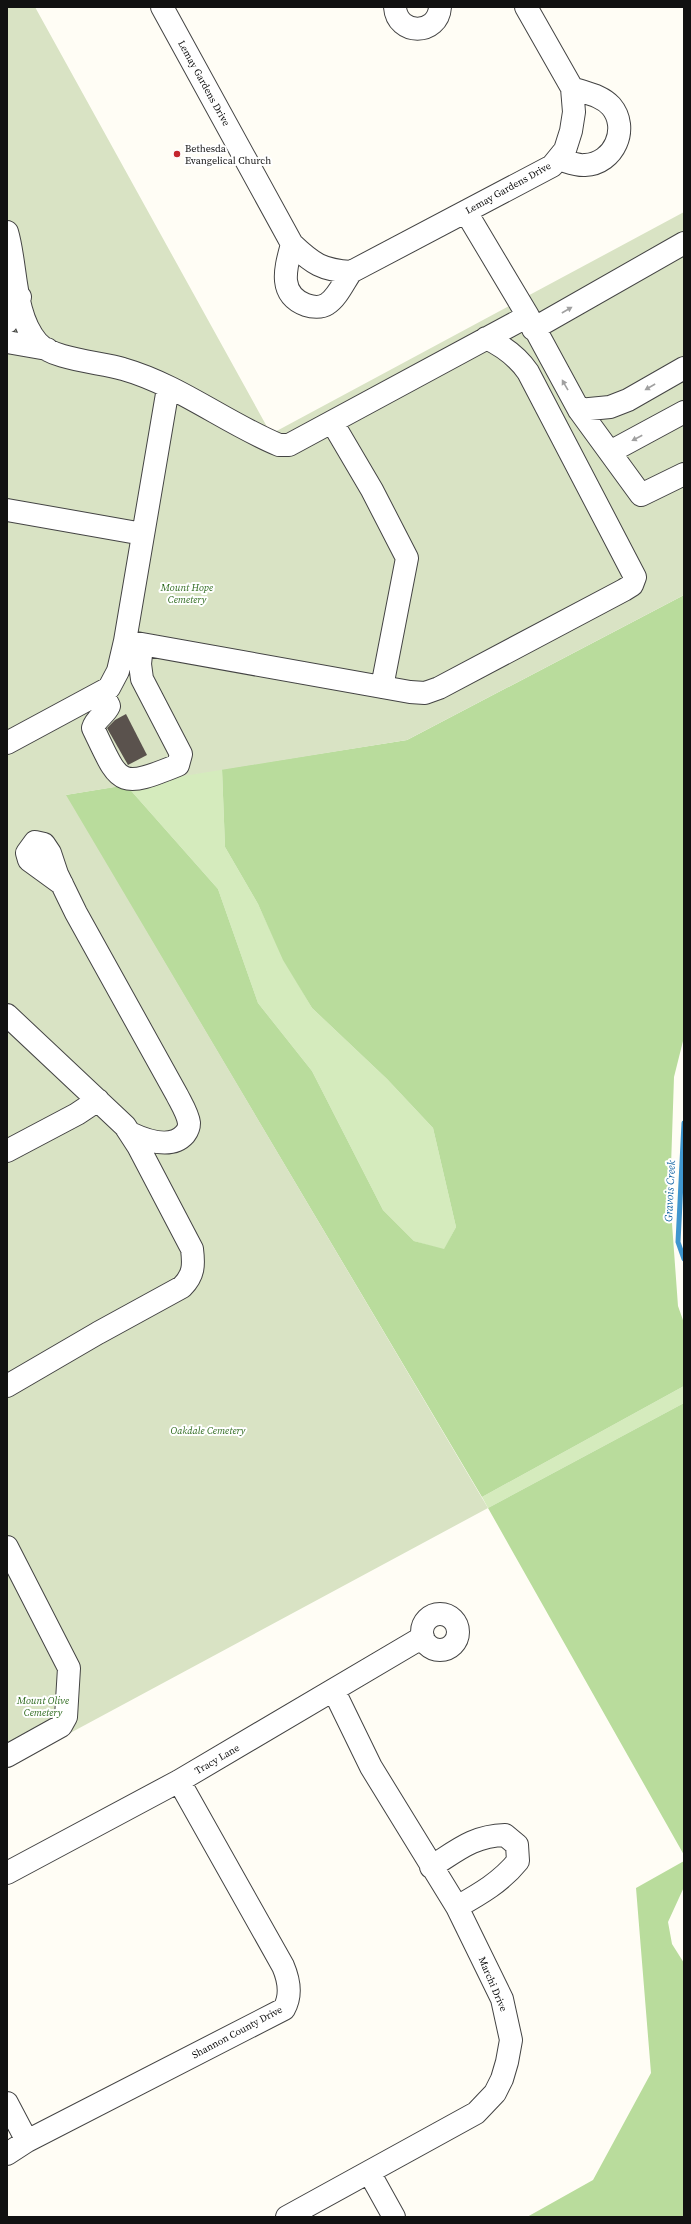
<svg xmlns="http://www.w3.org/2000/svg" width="691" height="2224" viewBox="0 0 691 2224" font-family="'Source Serif 4',serif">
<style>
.green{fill:#d5ebbd}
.forest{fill:#b9dc9c}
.cemetery{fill:#d9e3c4}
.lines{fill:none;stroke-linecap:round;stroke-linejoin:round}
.stream{stroke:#3f96cf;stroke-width:5}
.building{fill:#5a524d}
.minor-casing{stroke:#444;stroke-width:24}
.minor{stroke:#fff;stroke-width:22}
.oneway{fill:#a0a0a0}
.poi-dot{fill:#c4262e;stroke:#fff;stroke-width:1.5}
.labels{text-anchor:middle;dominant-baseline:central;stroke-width:4;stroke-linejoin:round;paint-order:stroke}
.street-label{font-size:10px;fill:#111;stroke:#fff}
.poi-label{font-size:10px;fill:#111;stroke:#fff;text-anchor:start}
.park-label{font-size:10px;font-style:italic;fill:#2f6b1f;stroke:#fff}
.water-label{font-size:11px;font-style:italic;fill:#1768a6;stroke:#fff}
</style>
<rect width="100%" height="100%" fill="#fffdf5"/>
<path class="green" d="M222,769L225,847L258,904L284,960L312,1008L387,1079L433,1128L456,1227L444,1250L414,1241L383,1210L312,1071L258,1003L218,889L126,785Z
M684,1386V1403L488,1508L482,1497Z"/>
<path class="forest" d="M684,595V1037L674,1077L670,1196L678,1306L684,1323V1386L482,1497L65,795L126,785L218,889L258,1003L312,1071L383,1210L414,1241L444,1249L456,1227L433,1128L387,1079L312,1008L283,960L258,904L225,847L222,769L407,740Z
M684,1403V1855L488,1508Z
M684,1861V1887L668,1922L672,1944L684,1963V2217H527L593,2180L651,2073L636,1888Z"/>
<path class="cemetery" d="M7,7H35L271,434L684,212V595L407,740L66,795L488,1508L7,1767Z"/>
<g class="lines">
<path class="stream" d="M684,1123L678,1242L684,1259"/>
</g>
<path class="building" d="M126,714L147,755L128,765L107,728L115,720Z"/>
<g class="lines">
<g class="minor-casing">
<path id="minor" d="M162,7L292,244C313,264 322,270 351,272L552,166L565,150L571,131L574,112L572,88L526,7
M395,7C397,36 438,36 440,7
M558,159C566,161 577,166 585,165C614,164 630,128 611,106C601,95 585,93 572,88
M466,212L528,316L579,410L641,495L684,474
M7,232C17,265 13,314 37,342C52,360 101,362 123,369C179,385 226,423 279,445H289L528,316
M292,244C286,267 277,294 306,305C312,307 321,308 327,304C337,298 344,282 351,272
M7,322L20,297
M533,329L684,243
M7,342L47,349
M168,388L125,641L410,692L425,693L439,688L624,590L632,585L635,577L528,372C517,356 503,346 486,338
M579,410L610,407L628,400L684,368
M332,422L372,490L407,558L382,687
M610,452L684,412
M7,510L143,534
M102,692L109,706C105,715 96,718 93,728C120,784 117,790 178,765L181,754L142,679L140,664L142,645
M7,743L109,688L118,671L125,641
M62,884L29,860L27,853L35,842L44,844L50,853L57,874L76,913L177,1095C181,1103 188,1114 189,1123C189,1128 188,1130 185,1134C171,1150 145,1140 130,1133
M7,1015L125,1126L138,1146L192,1249C194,1265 194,1275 182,1287L98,1333L7,1386
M7,1151L77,1114L98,1100
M7,1547L69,1668L66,1717L61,1726L7,1756
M422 1632a18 18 0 1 1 36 0a18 18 0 1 1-36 0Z
M431,1867C458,1850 473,1836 505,1835L517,1845L518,1861C501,1882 480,1894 457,1907
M7,1873L179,1781L423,1637
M7,2103L27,2141
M7,2154L27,2141L284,2009C292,1995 289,1980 283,1966L179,1781
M369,2172L394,2217
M287,2217L476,2113L495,2093L502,2079L507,2062L511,2040L502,1999L457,1907L371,1767L334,1691"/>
</g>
<use href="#minor" class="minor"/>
</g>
<defs><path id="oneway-solid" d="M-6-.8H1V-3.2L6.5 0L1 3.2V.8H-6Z"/></defs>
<g class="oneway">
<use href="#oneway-solid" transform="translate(567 310) rotate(-30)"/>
<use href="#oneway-solid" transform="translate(565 385) rotate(-120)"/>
<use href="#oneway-solid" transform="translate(650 387) rotate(150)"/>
<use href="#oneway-solid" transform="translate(637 438) rotate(152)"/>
</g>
<circle class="poi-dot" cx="177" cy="154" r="4"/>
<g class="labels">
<g class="street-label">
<text transform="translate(204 83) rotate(61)">Lemay Gardens Drive</text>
<text transform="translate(508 188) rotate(-29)">Lemay Gardens Drive</text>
<text transform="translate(217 1759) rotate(-30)">Tracy Lane</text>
<text transform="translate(493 1984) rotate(67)">Marchi Drive</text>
<text transform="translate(237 2032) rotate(-28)">Shannon County Drive</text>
</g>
<g class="poi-label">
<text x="185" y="148">Bethesda<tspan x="185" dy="12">Evangelical Church</tspan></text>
</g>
<g class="park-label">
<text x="187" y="587">Mount Hope<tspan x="187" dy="12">Cemetery</tspan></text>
<text x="208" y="1430">Oakdale Cemetery</text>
<text x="43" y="1700">Mount Olive<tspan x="43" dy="12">Cemetery</tspan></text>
</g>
<g class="water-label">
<text transform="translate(670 1191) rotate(-87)">Gravois Creek</text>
</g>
</g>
<rect width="691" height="2224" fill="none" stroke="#111111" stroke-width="16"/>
</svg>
